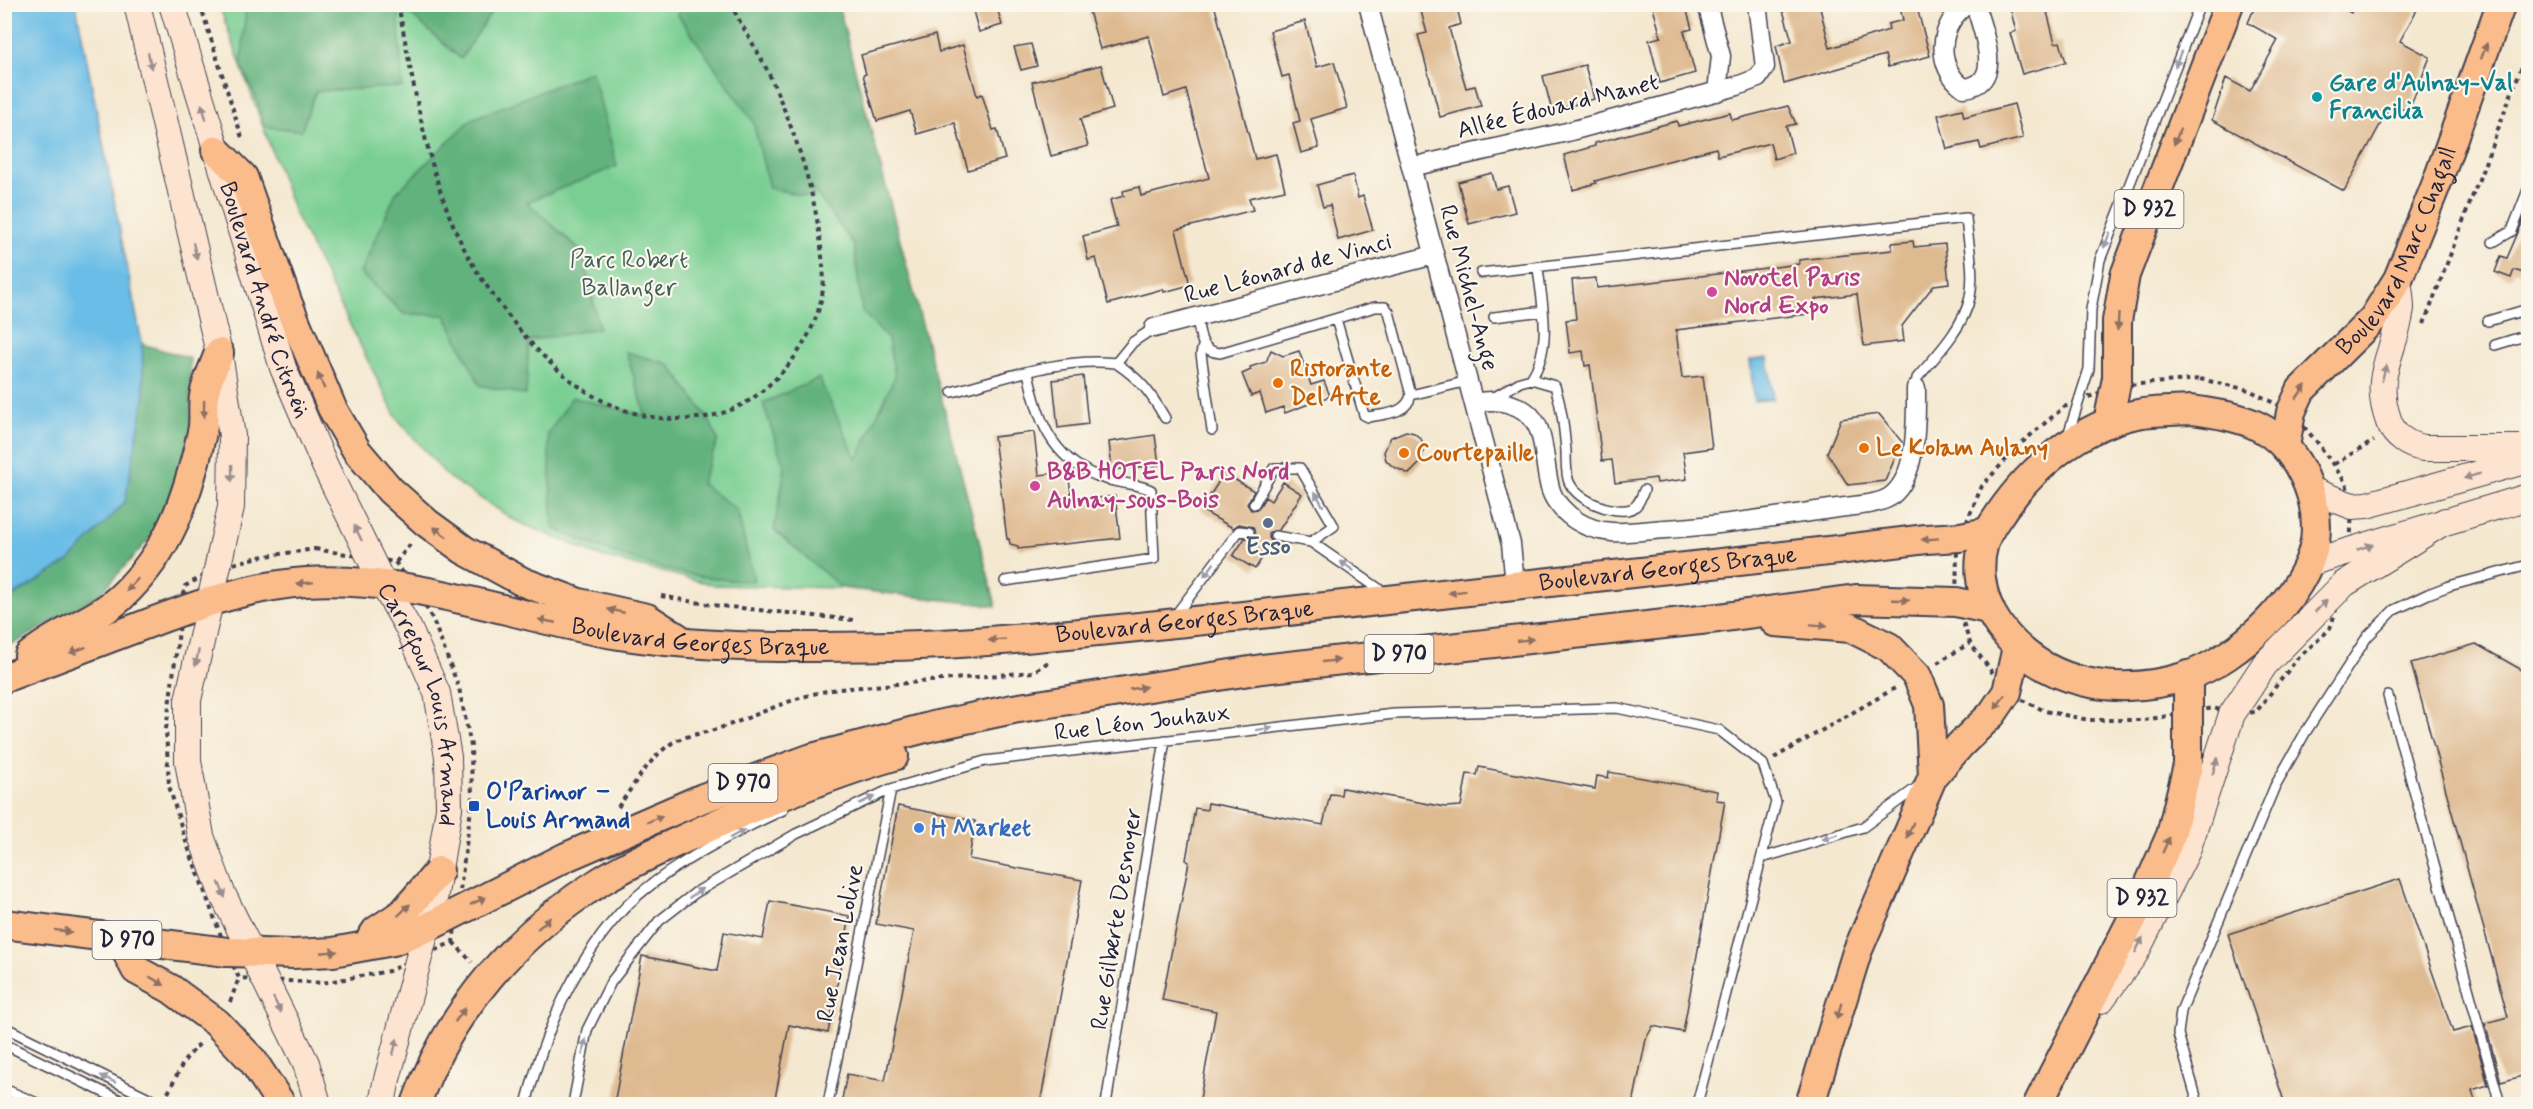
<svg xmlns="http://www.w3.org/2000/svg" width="2533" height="1109" viewBox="0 0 2533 1109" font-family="Mynerve,sans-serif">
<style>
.green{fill:#79cf93;stroke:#4e7867;stroke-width:1.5}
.forest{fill:#62b27d;stroke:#426a5c;stroke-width:1.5}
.water{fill:#6abde6;stroke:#467090;stroke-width:1.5}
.building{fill:#deba91}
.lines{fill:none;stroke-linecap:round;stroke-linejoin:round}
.service-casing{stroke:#424051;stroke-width:12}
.minor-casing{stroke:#424051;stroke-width:21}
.secondary-casing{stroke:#424051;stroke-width:28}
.primary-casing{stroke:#424051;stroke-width:32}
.path{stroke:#424051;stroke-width:4;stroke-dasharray:4.5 4.5;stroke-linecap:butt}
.service{stroke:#fff;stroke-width:9}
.minor{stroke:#fff;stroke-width:18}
.secondary{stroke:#fde4d1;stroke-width:26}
.primary{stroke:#fabc8b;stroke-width:28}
.oneway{fill:#8e6f63}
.oneway2{fill:#9c9ca7}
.oneway3{fill:#9a8d8e}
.culture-dot{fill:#0f9aa8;stroke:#fbf7ec;stroke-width:2}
.hotel-dot{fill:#d1479c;stroke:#fbf7ec;stroke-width:2}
.food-dot{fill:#e8710a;stroke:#fbf7ec;stroke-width:2}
.service-dot{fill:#5c6f8a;stroke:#fbf7ec;stroke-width:2}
.transit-dot{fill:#1a4fb4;stroke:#fbf7ec;stroke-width:2}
.shop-dot{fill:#3f7fe0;stroke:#fbf7ec;stroke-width:2}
.labels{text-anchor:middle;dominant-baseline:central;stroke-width:4.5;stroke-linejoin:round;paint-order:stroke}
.shield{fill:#fbf7ec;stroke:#636270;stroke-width:1.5}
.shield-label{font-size:22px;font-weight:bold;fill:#22223b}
.culture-label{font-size:24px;font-weight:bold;fill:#0d838f;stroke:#fbf7ec;text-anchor:start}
.street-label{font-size:24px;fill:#22223b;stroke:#fbf7ec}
.park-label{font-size:24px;fill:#405f5a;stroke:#fbf7ec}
.hotel-label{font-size:24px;font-weight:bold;fill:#b23c85;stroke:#fbf7ec;text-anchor:start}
.food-label{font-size:24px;font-weight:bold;fill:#c56008;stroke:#fbf7ec;text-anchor:start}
.service-label{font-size:24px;font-weight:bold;fill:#4e5e75;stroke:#fbf7ec}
.transit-label{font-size:24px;font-weight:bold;fill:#164399;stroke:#fbf7ec;text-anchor:start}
.shop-label{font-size:24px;font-weight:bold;fill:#366cbe;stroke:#fbf7ec;text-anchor:start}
</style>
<rect width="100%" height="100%" fill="#fbf7ec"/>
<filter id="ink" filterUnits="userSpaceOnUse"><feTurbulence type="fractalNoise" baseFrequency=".0167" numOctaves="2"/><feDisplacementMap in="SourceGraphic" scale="12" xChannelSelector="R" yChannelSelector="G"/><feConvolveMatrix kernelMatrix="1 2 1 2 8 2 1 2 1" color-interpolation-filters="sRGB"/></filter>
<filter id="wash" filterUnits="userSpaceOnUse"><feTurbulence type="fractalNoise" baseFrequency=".008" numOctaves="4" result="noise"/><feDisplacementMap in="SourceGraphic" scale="24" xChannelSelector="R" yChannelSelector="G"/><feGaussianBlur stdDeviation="1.35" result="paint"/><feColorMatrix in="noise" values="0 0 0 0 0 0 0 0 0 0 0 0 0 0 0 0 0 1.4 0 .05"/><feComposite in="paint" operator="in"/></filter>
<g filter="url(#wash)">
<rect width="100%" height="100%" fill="#f4e8d0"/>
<path class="green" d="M219,5H838L996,606L842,588L715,585L602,557L514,520L448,477L396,417L294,212Z"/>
<path class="forest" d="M246,5H398L402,87L316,91L301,131L263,126L257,99L241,66Z
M400,5H496L461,59Z
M679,5H838L996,606L842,588L774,530L785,469L763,403L819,378L857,460L895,376L888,339L862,311L854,245L810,185L814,198L769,188L753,121L678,15Z
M592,71L617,166L527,202L583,253L599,328L529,341L526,395L480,385L445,315L404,314L360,273L396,193L472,119Z
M142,344L190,358L191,425L179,479L149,539L100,594L21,640L5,647V601L69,561L144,399Z
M626,352L669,364L708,418L718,440L701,483L737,510L754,581C687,581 614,556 553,528L548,434L572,397L646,416Z"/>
<path class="water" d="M5,4L76,5L142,344L144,399L125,502L69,561L5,601Z
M1768,358L1773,399L1754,401L1750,360Z"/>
<g id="blocks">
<path class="building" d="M971,4H996L1002,25L979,32Z
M1112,4H1214L1255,159L1276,154L1285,190L1249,198L1253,210L1176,230L1190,285L1164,292L1163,289L1108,304L1096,258L1088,260L1083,236L1117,227L1110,200L1124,196L1123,191L1139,187L1141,196L1209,178L1186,90L1164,97L1149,36L1100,49L1089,11Z
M1419,4H1456L1461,24L1449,28L1466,88L1475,86L1481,106L1440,117L1418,35L1427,33Z
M1652,4H1685L1692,29L1684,31L1695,73L1660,83L1649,40L1661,37Z
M1792,4H1819L1830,48L1889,30L1888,24L1903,20L1899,4H1916L1930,56L1888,67L1885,55L1784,84L1776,46L1792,41L1782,7Z
M2009,4H2045L2055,43L2060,42L2066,62L2022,74L2010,33L2016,31Z
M2256,4H2335L2351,13L2355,4H2420L2400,41L2430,57L2408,112L2392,103L2344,191L2212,120L2226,78L2250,91L2278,40L2248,23Z
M1305,21L1317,67L1334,62L1347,108L1311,119L1319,148L1301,153L1293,123L1300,121L1289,75L1282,77L1270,31Z
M935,35L939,52L963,45L977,96L982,94L993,130L997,129L1005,159L968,170L955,123L917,134L910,111L877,121L863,75L866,74L861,55Z
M1031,44L1037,66L1021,70L1014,47Z
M1101,65L1113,109L1080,119L1088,146L1051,156L1032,82Z
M1585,65L1594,99L1552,111L1543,76Z
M2014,104L2023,138L1981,149L1979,142L1947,149L1938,115L1962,109L1964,117Z
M1788,106L1796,124L1786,126L1793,153L1774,159L1770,143L1718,156L1716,148L1595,181L1596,183L1573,190L1564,155L1595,146V143L1677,121L1678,126L1730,113L1732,120Z
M1492,173L1496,189L1508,186L1515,212L1469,224L1458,182Z
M1353,175L1358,198L1363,196L1373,230L1338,240L1330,205L1323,207L1317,185Z
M2529,207V275L2514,270L2511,278L2495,272L2501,256L2507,258Z
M1913,241L1914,247L1945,244L1949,283L1934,285L1902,326L1904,341L1864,346L1857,294L1815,299L1816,313L1676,330L1682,378L1703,376L1712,448L1683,452L1687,479L1657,483L1656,478L1615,483L1612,460L1602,461L1590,365L1585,366L1583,351L1570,353L1566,320L1576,319L1572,280L1596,278L1597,288L1643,283L1799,264V260L1892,250V243Z
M1271,350L1283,356L1299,351L1311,385L1324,381L1330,396L1285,413L1283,407L1266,413L1260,393L1251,396L1242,374L1251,370L1250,367L1266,362Z
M1083,376L1088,424L1058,428L1053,380Z
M1879,414L1902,442L1885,481L1848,485L1827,453L1841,419Z
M1406,431L1414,433L1421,439L1424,446L1421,462L1409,474L1392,466L1386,460L1384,452L1391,437Z
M1034,432L1039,475L1068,472L1072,501L1115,496L1120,538L1018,549V546L1010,544L1009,539H1007L994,437Z
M1155,435L1159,465L1112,470L1109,442Z
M1224,473L1254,491L1247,504L1251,510L1258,509L1265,497L1271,501L1283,482L1302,494L1279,530L1269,532V538L1272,542L1255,569L1233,556L1245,538H1251L1255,535L1253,527L1239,524L1233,528L1201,510Z
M2476,644L2529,674V1074L2501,1082L2485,1023L2508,1017L2411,663Z
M1479,767L1595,789L1597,776L1608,778L1609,772L1717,791L1716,800L1725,801L1683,1032L1653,1026L1646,1039L1633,1104H1199L1216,1011L1162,1000L1189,862L1186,860L1195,808L1207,810L1208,803L1323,825L1330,794L1341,795L1342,788L1445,807L1461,806L1467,774L1477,775Z
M898,806L975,821L969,859L1082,880L1040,1104H841L847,1074L885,1081L914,931L876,924Z
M2400,879L2453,1032L2472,1027L2488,1085L2472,1090L2476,1104H2285L2228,934Z
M770,901L850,916L828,1033L789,1025L774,1104H614L642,956L717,971L724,932L763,939Z"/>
</g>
</g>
<g filter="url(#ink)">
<use href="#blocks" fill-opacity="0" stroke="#424051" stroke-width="1.5"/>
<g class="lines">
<g class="service-casing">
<path id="service" d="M2493,242L2512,231L2528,190
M1481,273L1966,218C1968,243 1975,271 1970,297C1964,327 1937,355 1917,378L1916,388
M1494,317L1543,311
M1197,318C1200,334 1200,352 1220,353L1375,307H1385L1389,312L1411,395C1407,414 1385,414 1368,417L1364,415L1336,319
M2488,321L2528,309
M2495,345L2528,335
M1203,346L1201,354L1212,430
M1116,363C1141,380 1150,392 1165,418
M1531,379L1555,386C1562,408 1564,428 1566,451C1566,460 1566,470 1568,479C1573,499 1612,515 1631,509C1639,506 1641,497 1644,490
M952,392C1005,378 1061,357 1116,363L1133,342L1154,328
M1411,395L1468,381
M1493,398L1520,382L1531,379C1553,346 1542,305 1538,268
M2068,435L2089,369L2091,309L2100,260L2200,4
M1254,504L1274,468H1300L1334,526L1311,542
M1275,536L1311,542L1385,593
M1005,581L1154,559L1151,490C1133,482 1115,484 1097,476C1050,457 1037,417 1028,372
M1174,617L1239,531L1249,532
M2388,696L2500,1104
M1762,858L1863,827L1919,786
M4,1027L161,1104
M4,1044L128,1104
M4,1089L39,1104
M526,1104C544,1035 570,969 619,914C655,873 733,833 783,810
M573,1104L587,1030L611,982L659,921L695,893L796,834L891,789L985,761L1394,714L1617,708L1719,730L1763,764L1776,802L1697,1104
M828,1104L891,789
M1106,1104L1165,740
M2198,1104L2178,1034L2181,1011L2275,786L2305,733L2367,637L2394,610L2428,594L2449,586L2528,565"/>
</g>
<g class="minor-casing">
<path id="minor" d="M1368,4L1511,544L1515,584
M1707,4L1721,56L1717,92
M1968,4C1937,24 1935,68 1964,88C2006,84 1982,30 1975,4
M1411,167L1567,132L1737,86L1758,78L1765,67L1757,4
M1154,328L1434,255
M1474,403C1490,400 1502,400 1518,407C1550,422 1541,461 1551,491C1555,503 1567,515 1577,521C1588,528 1599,531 1612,532C1629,533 1648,530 1666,529C1734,525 1802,512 1869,504C1876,502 1885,501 1891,496C1918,476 1916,419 1916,388"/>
</g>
<g class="secondary-casing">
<g id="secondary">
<path d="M137,4L219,353L232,436L231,507L188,700V761L201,836L222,893L306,1063L318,1104"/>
<path id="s1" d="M172,4L283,368L325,466L384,586L409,629L437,693L448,757L449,808L434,900L386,1083L382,1104"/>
<path d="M2398,279C2399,288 2401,299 2401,308C2396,353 2371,374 2389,422C2395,437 2409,446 2424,448H2528"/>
<path d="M2311,490L2352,506L2367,505L2528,460"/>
<path d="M2309,563L2528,497"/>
<path d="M2101,1000L2135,954L2187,851L2232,714L2265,664L2344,584L2445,521"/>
</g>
</g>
<g class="primary-casing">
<g id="primary">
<path d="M216,150L243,177L288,304L332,408L357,451L390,490L427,523L464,550L523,582L579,603L647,618L678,638"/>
<path d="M2191,410C2243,417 2279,424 2304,476C2314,497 2318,518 2315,541C2307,595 2237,660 2187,676C2120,697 2045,687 2000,627C1979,598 1972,556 1993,524C2026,472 2080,423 2143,413C2158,411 2175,411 2191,410Z"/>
<path d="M2108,423L2117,378V321L2125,275L2229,4"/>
<path id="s2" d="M2285,447L2291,412L2301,390L2373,319L2398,279L2436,185L2501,4"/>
<path d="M1775,622L1851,628L1889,647L1917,676L1929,705L1933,776"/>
<path d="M29,656C57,632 94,622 121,597C170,551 188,496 202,432C205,421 202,408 204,396C206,382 214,367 219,353"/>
<path id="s3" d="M4,678C48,661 92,645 136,628C191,607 247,586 306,582C412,575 515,618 619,635C708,649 799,648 889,646C1007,643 1125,628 1243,616C1441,595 1639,572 1837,550L1926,539L1960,537L1988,532"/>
<path d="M4,924L227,952L293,954L333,952L393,941L426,928L566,857L703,798L812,758L933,726L1013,709L1262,669L1718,618L1856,599L1956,602L1988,609"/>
<path d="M120,939L136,970L171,989L217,1023L253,1061L281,1104"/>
<path d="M367,945L376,931L403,913L439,871"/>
<path d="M416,1104C449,1010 516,934 601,881C637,859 677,842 716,824C774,798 833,774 894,756"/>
<path d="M1810,1104L1857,952L1933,776L1961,744L1992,714L2007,692L2017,647"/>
<path d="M2038,1104L2145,894L2171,835L2188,765V675"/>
</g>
</g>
<path class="path" d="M200,4L243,141
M398,4C416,94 431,206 484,282C532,352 592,422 684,419C718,418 745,408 770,384C797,360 818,326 823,289C825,275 822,260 821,246C814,187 794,129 769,74C758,50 742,28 731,4
M2424,324L2528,50
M2200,379L2249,390L2291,412L2317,442L2346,483L2352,506L2350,552L2344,584L2330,629L2297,659L2256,712L2232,714L2214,708L2144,720H2089L2045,711L2007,692L1970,643L1956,602L1957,549L1960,537L1982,486L2019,445L2064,407L2116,386Z
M2334,464L2374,441
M315,549L395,562L418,592L433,620L459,688L471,746L472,801L453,942L389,971L322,983L239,978L227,952L185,839L169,786L166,729L185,586L218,568L259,557Z
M396,562L412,542
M661,596L712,605L853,620
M1937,663L1970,643
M1774,758L1895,688
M618,807C634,785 649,758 672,743C687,734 704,734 720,728C760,715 797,694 839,689L1033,672L1050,661
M453,942L472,962
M230,1002L239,978
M168,1093L184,1061L201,1042"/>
<use href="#service" class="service"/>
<use href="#minor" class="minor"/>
<use href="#secondary" class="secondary"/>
<use href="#primary" class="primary"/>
</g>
<defs><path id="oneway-solid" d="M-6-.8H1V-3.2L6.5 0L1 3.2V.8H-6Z" transform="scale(1.5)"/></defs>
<g class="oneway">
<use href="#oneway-solid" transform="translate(2484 51) rotate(-70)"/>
<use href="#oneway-solid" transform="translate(2177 137) rotate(111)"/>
<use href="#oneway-solid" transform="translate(2118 322) rotate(94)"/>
<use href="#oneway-solid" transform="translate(321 381) rotate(-113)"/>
<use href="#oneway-solid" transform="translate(2301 392) rotate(-54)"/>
<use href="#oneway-solid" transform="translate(204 409) rotate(91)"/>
<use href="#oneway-solid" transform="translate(440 532) rotate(-144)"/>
<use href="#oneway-solid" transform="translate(1930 539) rotate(176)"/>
<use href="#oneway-solid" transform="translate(305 583) rotate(176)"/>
<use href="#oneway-solid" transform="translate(132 585) rotate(133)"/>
<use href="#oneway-solid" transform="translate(1457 592) rotate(173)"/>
<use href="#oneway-solid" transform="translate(1901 600) rotate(2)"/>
<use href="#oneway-solid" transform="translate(616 611) rotate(-167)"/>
<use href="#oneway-solid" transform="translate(547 621) rotate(-169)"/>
<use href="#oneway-solid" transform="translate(1819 625) rotate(4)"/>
<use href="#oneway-solid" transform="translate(997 640) rotate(177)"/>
<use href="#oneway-solid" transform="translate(1525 640) rotate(-6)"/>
<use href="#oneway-solid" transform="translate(78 650) rotate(159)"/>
<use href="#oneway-solid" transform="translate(1331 661) rotate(-6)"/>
<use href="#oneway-solid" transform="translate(1138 688) rotate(-9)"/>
<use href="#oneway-solid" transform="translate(2000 702) rotate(124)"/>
<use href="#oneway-solid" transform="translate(655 819) rotate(-23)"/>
<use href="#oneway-solid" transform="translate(1910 830) rotate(113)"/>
<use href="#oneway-solid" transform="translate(2166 845) rotate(-66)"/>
<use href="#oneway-solid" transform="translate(478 901) rotate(-26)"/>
<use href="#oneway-solid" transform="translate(404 910) rotate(-44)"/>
<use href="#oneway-solid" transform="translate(544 923) rotate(-42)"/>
<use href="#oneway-solid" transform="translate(63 931) rotate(7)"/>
<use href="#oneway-solid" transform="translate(329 952) rotate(-5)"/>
<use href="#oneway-solid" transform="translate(157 981) rotate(30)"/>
<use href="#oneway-solid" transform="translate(1839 1011) rotate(107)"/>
<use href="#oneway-solid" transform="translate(460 1015) rotate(-54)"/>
</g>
<g class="oneway2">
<use href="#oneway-solid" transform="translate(2178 59) rotate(111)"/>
<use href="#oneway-solid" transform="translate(2107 240) rotate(111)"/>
<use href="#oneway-solid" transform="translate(1319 499) rotate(-120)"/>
<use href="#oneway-solid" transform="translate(1347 566) rotate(-145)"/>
<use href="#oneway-solid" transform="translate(1209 570) rotate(127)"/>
<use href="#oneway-solid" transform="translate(1264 729) rotate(-7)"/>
<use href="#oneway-solid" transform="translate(867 800) rotate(-25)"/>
<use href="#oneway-solid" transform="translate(737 834) rotate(-29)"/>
<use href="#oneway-solid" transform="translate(1830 837) rotate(163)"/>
<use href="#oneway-solid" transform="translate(696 893) rotate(-35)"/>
<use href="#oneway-solid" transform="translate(584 1047) rotate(-79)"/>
<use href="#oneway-solid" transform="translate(108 1079) rotate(-154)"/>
</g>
<g class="oneway3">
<use href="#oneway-solid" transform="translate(150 61) rotate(77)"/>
<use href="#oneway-solid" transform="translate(204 112) rotate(-107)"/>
<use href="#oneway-solid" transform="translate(195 251) rotate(77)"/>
<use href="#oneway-solid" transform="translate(2384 373) rotate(-76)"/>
<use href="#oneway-solid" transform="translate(232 473) rotate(91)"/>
<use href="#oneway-solid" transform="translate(2472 476) rotate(164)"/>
<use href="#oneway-solid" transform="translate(358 533) rotate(-116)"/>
<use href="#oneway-solid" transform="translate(2365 547) rotate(-18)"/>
<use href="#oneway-solid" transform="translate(2321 606) rotate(-44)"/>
<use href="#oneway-solid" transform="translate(197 658) rotate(102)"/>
<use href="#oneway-solid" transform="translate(2215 766) rotate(-74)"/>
<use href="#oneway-solid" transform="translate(222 890) rotate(68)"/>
<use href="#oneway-solid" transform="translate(2139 945) rotate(-63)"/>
<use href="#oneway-solid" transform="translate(277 1005) rotate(64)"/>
<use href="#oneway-solid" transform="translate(395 1047) rotate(-75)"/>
</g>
</g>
<circle class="culture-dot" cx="2317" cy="97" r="6"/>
<g class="hotel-dot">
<circle cx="1712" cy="292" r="6"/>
<circle cx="1035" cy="486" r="6"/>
</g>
<g class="food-dot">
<circle cx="1278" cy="383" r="6"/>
<circle cx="1864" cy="448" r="6"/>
<circle cx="1404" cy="453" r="6"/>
</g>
<circle class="service-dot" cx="1268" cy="523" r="6"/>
<rect class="transit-dot" x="468" y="800" width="12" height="12" rx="3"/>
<circle class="shop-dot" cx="919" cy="828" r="6"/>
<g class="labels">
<g class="shield">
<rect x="2114.5" y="190" width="69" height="38" rx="4.5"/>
<rect x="1364.5" y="635" width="69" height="38" rx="4.5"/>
<rect x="708.5" y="764" width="69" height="38" rx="4.5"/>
<rect x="2107.5" y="879" width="69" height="38" rx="4.5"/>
<rect x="92.5" y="921" width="69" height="38" rx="4.5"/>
</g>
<g class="shield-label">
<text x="2149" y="209">D 932</text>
<text x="1399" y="654">D 970</text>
<text x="743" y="783">D 970</text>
<text x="2142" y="898">D 932</text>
<text x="127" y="940">D 970</text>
</g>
<g class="culture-label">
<text x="2329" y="83">Gare d'Aulnay-Val<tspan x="2329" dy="28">Francilia</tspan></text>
</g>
<g class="street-label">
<text transform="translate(1558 107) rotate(-14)">Allée Édouard Manet</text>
<text stroke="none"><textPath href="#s2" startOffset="232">Boulevard Marc Chagall</textPath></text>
<text transform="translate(1288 269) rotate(-15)">Rue Léonard de Vinci</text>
<text transform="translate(1468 288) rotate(75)">Rue Michel-Ange</text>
<text stroke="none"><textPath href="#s1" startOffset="310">Boulevard André Citroën</textPath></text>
<text stroke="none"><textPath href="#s3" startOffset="1690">Boulevard Georges Braque</textPath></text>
<text stroke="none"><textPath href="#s3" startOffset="1204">Boulevard Georges Braque</textPath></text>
<text stroke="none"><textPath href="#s3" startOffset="718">Boulevard Georges Braque</textPath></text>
<text stroke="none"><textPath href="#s1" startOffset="747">Carrefour Louis Armand</textPath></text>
<text transform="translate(1142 723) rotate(-7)">Rue Léon Jouhaux</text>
<text transform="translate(1117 919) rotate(-81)">Rue Gilberte Desnoyer</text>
<text transform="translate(841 943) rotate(-79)">Rue Jean Lolive</text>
</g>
<g class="park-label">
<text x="629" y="260">Parc Robert<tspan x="629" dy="28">Ballanger</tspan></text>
</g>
<g class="hotel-label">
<text x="1724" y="278">Novotel Paris<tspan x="1724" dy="28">Nord Expo</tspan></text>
<text x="1047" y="472">B&amp;B HOTEL Paris Nord<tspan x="1047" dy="28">Aulnay-sous-Bois</tspan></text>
</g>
<g class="food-label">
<text x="1290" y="369">Ristorante<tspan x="1290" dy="28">Del Arte</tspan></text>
<text x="1876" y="448">Le Kolam Aulany</text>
<text x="1416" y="453">Courtepaille</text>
</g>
<g class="service-label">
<text x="1268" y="547">Esso</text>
</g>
<g class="transit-label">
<text x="486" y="792">O'Parinor –<tspan x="486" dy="28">Louis Armand</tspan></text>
</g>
<g class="shop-label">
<text x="931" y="828">H Market</text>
</g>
</g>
<rect width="2533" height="1109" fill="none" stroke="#fbf7ec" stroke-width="24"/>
</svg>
